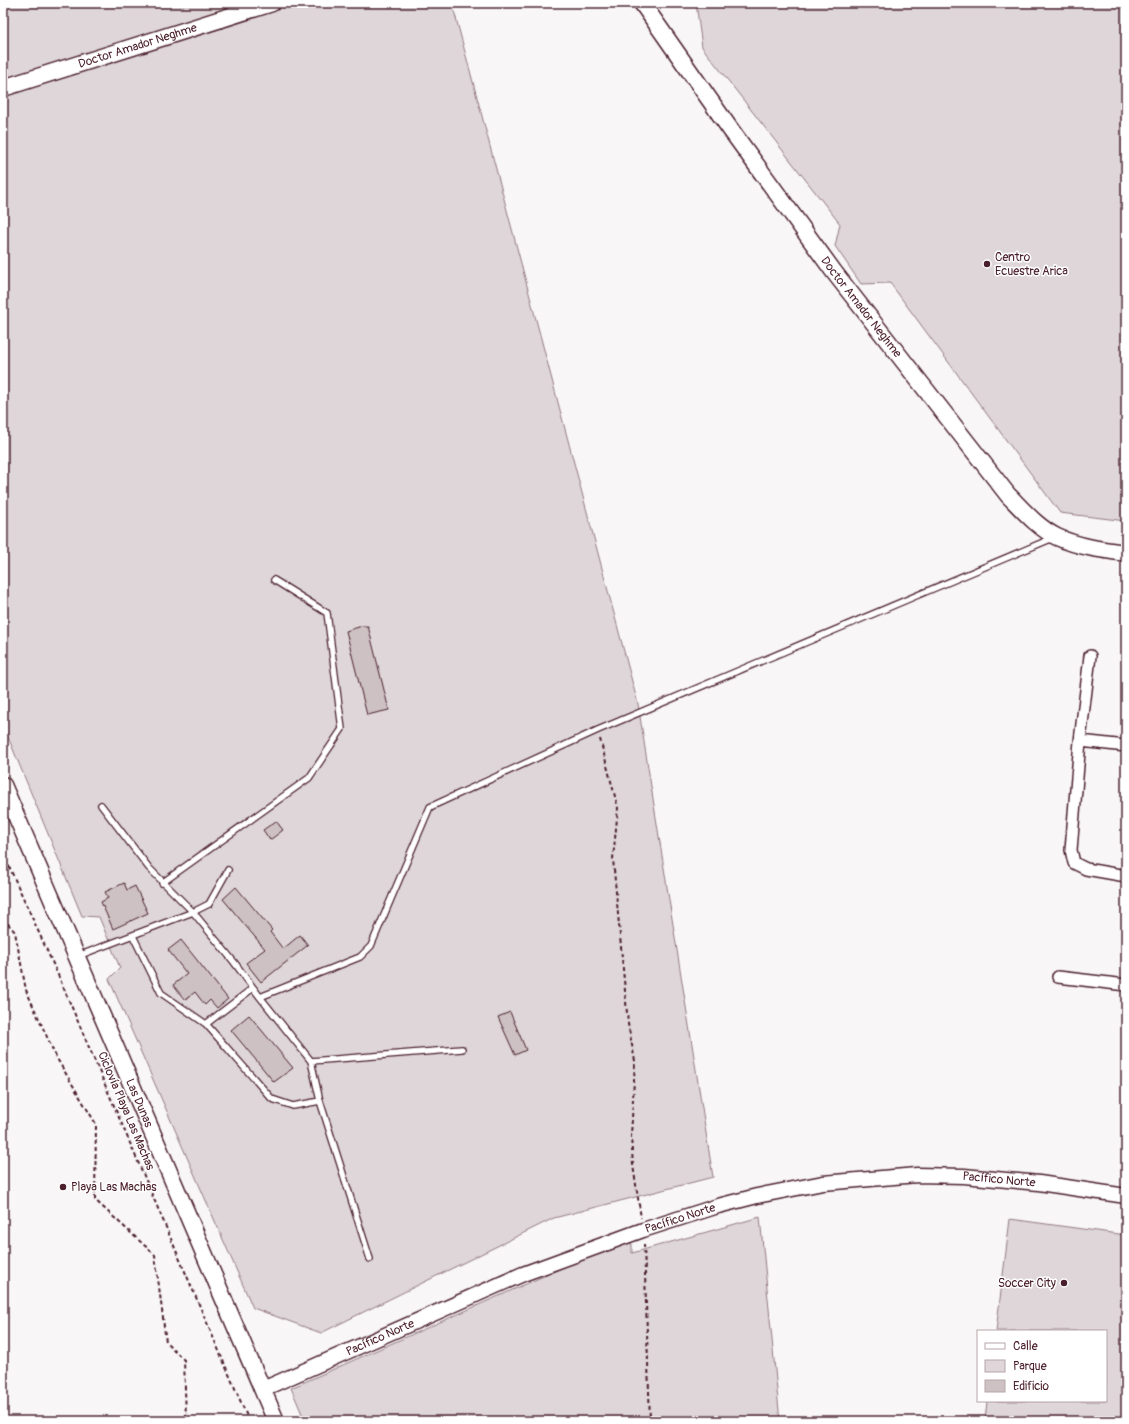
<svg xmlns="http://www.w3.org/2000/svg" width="1129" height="1424" viewBox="0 0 1129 1424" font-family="Pangolin,sans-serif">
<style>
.green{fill:#ded6d9;stroke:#947a82}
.building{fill:#cdc1c4;stroke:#4a1f2b}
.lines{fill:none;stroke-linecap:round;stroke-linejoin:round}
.service-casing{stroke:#4a1f2b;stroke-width:8}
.minor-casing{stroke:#4a1f2b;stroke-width:14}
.tertiary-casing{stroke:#4a1f2b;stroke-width:17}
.secondary-casing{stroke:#4a1f2b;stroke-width:19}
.path{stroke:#4a1f2b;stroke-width:2;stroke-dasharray:4 3;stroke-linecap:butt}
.service{stroke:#fff;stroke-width:5.5}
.minor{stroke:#fff;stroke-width:11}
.tertiary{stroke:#fff;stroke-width:14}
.secondary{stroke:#fff;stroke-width:16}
.poi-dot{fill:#4a1f2b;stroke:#fff;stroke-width:1.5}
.labels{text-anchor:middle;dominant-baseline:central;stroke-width:3;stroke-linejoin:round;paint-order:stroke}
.street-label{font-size:12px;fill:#4a1f2b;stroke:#fff}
.poi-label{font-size:12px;fill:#4a1f2b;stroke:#fff;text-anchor:start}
</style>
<rect width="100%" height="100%" fill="#f8f6f7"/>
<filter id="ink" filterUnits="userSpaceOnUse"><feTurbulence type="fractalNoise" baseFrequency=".025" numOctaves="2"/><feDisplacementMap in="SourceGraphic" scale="8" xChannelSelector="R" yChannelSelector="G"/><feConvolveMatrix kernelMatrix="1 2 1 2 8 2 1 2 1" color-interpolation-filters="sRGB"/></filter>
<g filter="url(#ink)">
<path class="green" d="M3,3H452L638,704L713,1177L554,1218L321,1333L253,1308L109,979L120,968L99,917L82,916L3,725Z
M696,3H1126V521L1060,513L890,283L861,284L835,246L840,224L702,47Z
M760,1217L780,1421H305L291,1388L623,1241L632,1244V1253Z
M1010,1219L1126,1235V1421H985L987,1401H1106V1331H996Z"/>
<path class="building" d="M362,626H368L389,710L367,715L346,631Z
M276,821L283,830L270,840L263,830Z
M124,883L127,890L135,886L148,913L113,929L101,902L108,898L105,892Z
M236,887L272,930L270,932L283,949L300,935L308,945L261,982L246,963L265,949L223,899Z
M181,940L228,999L217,1008L210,1000L205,1005L195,992L185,1000L173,985L187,974L168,950Z
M510,1012L526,1050L515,1055L498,1017Z
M249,1015L293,1068L274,1082L231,1030Z"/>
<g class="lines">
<g class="service-casing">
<path id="service" d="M101,805L149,868L193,912L234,962L260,997L311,1061L320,1101L370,1259
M162,883L309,778L342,729L327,613L274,580
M133,936L161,993L206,1024L272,1099L293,1106L320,1101
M78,956L193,912L209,904L228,870
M260,997L360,957L371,946L430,807L598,730L1053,538
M206,1024L253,988
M311,1061L462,1049"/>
</g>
<g class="minor-casing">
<path id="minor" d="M1090,656L1080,741L1071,850L1074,863L1086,869L1126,876
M1080,741L1126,746
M1058,977L1126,985"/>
</g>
<g class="tertiary-casing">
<g id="tertiary">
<path id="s1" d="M263,1389L523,1274L643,1230L718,1206L757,1196L823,1183L917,1175L964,1176L1039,1183L1126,1196"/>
</g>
</g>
<g class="secondary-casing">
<g id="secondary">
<path id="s2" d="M642,3L728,126L834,272L1008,495C1022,509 1038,528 1057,537C1079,547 1103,550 1126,553"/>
<path id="s3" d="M3,88L272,3"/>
<path id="s4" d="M3,785L276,1421"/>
</g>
</g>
<path class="path" d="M600,739L618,808L613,859L628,1024L635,1061L631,1137L633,1165L641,1218
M3,853L58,975L249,1421
M3,918L15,932L26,990L56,1057L96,1124L95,1200L155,1255L166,1342L184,1360L186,1418L188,1421
M644,1244L650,1421"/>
<use href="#service" class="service"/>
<use href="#minor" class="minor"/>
<use href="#tertiary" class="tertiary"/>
<use href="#secondary" class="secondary"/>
</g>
</g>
<g class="poi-dot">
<circle cx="987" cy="264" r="4"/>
<circle cx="63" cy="1187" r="4"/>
<circle cx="1064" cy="1283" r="4"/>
</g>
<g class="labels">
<g class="street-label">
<text stroke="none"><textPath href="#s3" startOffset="141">Doctor Amador Neghme</textPath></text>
<text stroke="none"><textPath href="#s2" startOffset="375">Doctor Amador Neghme</textPath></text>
<text stroke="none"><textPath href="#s4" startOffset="346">Las Dunas</textPath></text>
<text transform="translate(126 1111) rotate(67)">Ciclovía Playa Las Machas</text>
<text stroke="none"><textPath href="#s1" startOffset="775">Pacífico Norte</textPath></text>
<text stroke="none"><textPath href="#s1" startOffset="451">Pacífico Norte</textPath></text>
<text stroke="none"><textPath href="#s1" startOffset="128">Pacífico Norte</textPath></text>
</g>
<g class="poi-label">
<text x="995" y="257">Centro<tspan x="995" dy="14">Ecuestre Arica</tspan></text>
<text x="71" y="1187">Playa Las Machas</text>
<text x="1056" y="1283" text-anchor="end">Soccer City</text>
</g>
</g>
<rect width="1129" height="1424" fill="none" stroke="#fff" stroke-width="16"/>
<rect x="8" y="8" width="1113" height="1408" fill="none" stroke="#4a1f2b" stroke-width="1.5" filter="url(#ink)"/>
<rect x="977" y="1330" width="130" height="72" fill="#ffffff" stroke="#b7a5aa"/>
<rect x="985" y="1343" width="20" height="6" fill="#ffffff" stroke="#b7a5aa"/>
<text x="1013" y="1350" font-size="12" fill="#4a1f2b">Calle</text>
<rect x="985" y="1360" width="20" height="12" fill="#ded6d9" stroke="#b7a5aa"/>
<text x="1013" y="1370" font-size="12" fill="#4a1f2b">Parque</text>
<rect x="985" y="1380" width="20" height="12" fill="#cdc1c4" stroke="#b7a5aa"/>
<text x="1013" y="1390" font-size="12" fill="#4a1f2b">Edificio</text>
</svg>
